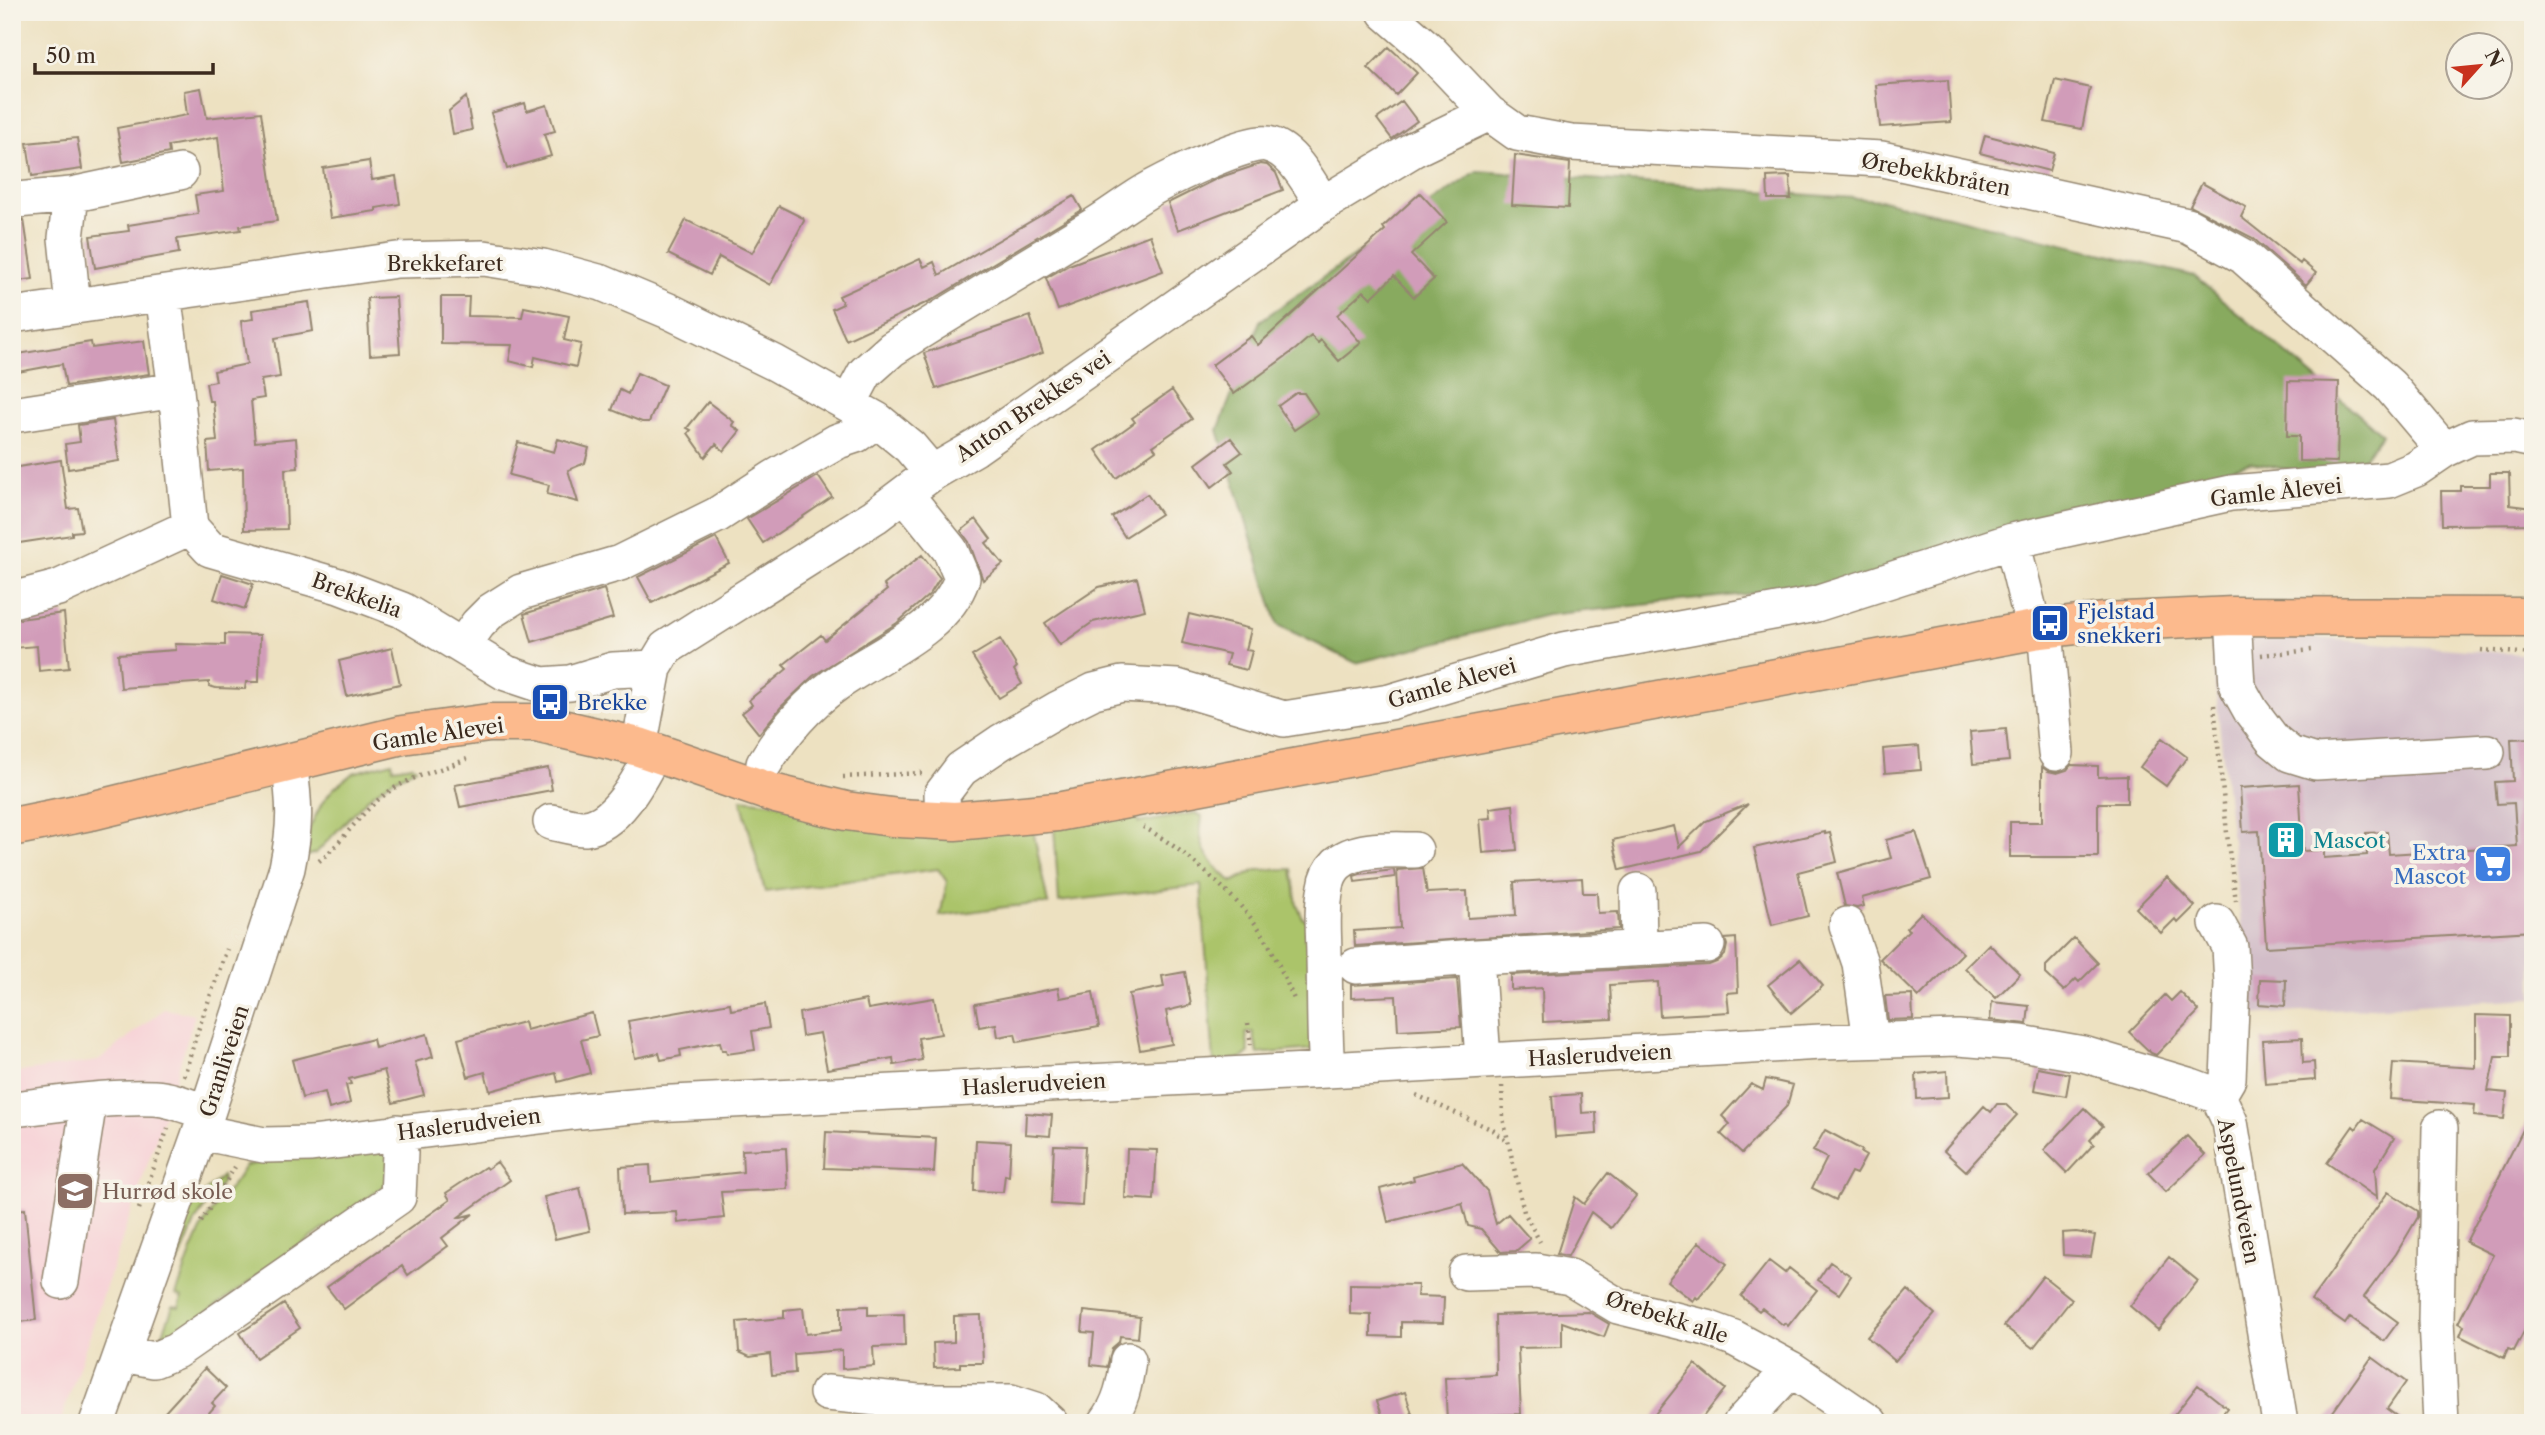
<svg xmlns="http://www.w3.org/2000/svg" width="2545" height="1435" viewBox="0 0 2545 1435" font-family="'Libre Caslon Text',serif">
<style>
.built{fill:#f7cfd5}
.industrial{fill:#d2bdc8}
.green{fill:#abc46a;stroke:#737744;stroke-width:2}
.forest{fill:#88aa5e;stroke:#626a3e;stroke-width:2}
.building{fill:#d19cb9}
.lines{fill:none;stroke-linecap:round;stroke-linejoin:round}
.minor-casing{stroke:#948670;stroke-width:38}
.major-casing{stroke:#948670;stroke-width:41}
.path{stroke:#948670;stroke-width:4.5;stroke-dasharray:2 5;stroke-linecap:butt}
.minor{stroke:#fff;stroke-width:35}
.major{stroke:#fcba8d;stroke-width:38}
.labels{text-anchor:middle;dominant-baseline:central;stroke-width:7;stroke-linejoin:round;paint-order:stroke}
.street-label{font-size:21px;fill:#3b2a1e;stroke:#f7f3e8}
.transit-label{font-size:21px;fill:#164399;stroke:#f7f3e8;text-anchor:start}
.culture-label{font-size:21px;fill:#0d838f;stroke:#f7f3e8;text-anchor:start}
.shop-label{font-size:21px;fill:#366cbe;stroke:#f7f3e8;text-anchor:end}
.education-label{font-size:21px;fill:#785e54;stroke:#f7f3e8;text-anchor:start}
</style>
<rect width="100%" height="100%" fill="#f7f3e8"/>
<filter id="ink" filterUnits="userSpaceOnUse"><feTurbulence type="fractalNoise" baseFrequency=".0143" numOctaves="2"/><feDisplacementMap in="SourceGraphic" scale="14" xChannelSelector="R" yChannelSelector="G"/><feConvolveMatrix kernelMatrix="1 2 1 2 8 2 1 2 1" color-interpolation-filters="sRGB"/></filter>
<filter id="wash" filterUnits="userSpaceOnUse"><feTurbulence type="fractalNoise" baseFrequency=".00686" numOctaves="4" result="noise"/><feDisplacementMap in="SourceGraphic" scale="28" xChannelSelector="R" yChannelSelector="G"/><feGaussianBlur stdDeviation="1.57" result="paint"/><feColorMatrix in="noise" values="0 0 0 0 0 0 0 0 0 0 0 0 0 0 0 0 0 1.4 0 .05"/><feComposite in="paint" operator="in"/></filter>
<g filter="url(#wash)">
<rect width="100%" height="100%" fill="#ede1c1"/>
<path class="built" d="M164,1009L195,1014L165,1112L60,1423H12V1073L98,1061Z"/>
<path class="industrial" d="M2209,630L2533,655V998L2251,1015Z"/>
<path class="green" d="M392,762L393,768L412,765L416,768L392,780L369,797L316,853L306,856L309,829L322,803L333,789L353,773Z
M741,799L1033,830L1048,904C1013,904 975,912 940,916L947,882L938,869L765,892Z
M1194,813L1202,816C1202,824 1199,831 1201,839C1204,857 1219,871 1232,882L1257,870L1292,869L1297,905L1303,919L1316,921L1313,1049L1258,1054L1253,1032L1246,1033L1249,1052L1242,1058L1214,1063L1201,885L1059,902L1054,827L1134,815L1139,823Z
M389,1144L393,1180L158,1347L173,1306L179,1307L182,1297L176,1295C185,1270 193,1243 207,1219C218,1201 234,1186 245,1166L277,1159Z
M222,1176L223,1181L196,1220L178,1264H175C181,1214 185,1210 222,1176Z"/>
<path class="forest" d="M1477,171L1882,200L2194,276L2382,434L2347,481L2250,462L1862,582L1547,615L1356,663L1278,625L1218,430L1260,321Z"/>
<g id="blocks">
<path class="building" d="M1389,47L1417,73L1396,95L1368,68Z
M1948,80L1951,122L1880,127L1876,85Z
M2055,80L2090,88L2082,129L2045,122Z
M201,88L207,118L261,112L277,221L240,226L241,230L177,239L179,253L95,268L90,236L129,231L128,225L198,214L195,195L224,191L218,137L168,146L169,153L123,162L117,128L187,115L184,91Z
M466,97L472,130L453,134L449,111Z
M1402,101L1417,121L1392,139L1377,119Z
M525,103L527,111L547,105L555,131L544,134L551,156L507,169L491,113Z
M1985,135L2054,153L2049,171L1980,153Z
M77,138L82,169L32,176L27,143Z
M1515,155L1570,163L1568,208L1512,205Z
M369,161L372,180L396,176L400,204L376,208V211L330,218L323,168Z
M1260,164L1267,165L1276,173L1283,190L1178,230L1168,203L1218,178Z
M1790,176L1791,199H1768L1767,177Z
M2202,183L2246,207L2241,217L2300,264L2302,261L2316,273L2306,285L2253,238L2190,206Z
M1420,193L1447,222L1411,255L1434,279L1414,297L1394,276L1371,298L1364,291L1337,315L1361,343L1339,361L1321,340L1318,343L1311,336L1296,349L1234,394L1212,365L1251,336L1258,345L1385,230L1383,227Z
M1074,196L1082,210L932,300L846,340L832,309L843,304L839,296L920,259L924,267L934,262L939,275Z
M779,206L803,218L804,221L770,285L719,257L710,275L668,254L686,220L752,253Z
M12,219L24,220L33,279L12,282Z
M1150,235L1163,271L1058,310L1046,278L1069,265Z
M396,297L400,353L370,355L367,298Z
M441,297H469L468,316L522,317L524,307L569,316L564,340L581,344L576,367L535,357L533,367L509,361L512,345L441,344Z
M309,302L313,331L275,338L280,377L261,380L264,398L251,400L255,442L296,438L298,468L285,469L287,529L244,530L243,468L209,471L207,442L217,441L213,401H209L206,383L216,381L214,371L247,364L241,321L253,319L252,310Z
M1030,316L1043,353L936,389L924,353Z
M144,341L149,374L66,386L62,364L12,373V355L91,342L92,348Z
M637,373L665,385L649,422H642L612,410L620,390L628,394Z
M2288,381L2339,382L2337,462L2299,461V436H2287Z
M1172,390L1192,419L1153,446L1156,450L1116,478L1096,450L1135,422L1132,418Z
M1296,393H1304L1318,414L1294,430L1278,406Z
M708,402L734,422L732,425L740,431L724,451L716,444L705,457L688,433L691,430L687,428Z
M113,420L119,461L68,469L65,444L80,442L78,425Z
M1231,438L1242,452L1227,463L1233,471L1212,487L1196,464Z
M558,439L589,448L585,463L568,470L578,502L547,494L549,485L509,475L518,442L554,452Z
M61,460L68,509L78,508L82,531L72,532V535L19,543L18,534L12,535V468Z
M2490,473H2509L2510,505L2533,508V524L2442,525L2441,491H2460V486H2490Z
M818,476L832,497L763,543L747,519Z
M1147,494L1161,514L1125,537L1112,517Z
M976,519L991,539L986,543L1003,564L983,580L969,542L961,531Z
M716,538L729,563L652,603L638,577Z
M922,555L940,578L930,594L897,623L813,676L781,707L759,734L742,713L752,705L749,700L787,669L783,665L821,635L825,640L887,590L884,585Z
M222,574L253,584L245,609L214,599Z
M1137,578L1145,610L1093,622L1060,645L1045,623L1099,587Z
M604,589L613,618L532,642L524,614Z
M64,613L69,668L39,671L37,646L12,648V620Z
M1189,614L1251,629L1246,650L1252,651L1247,670L1226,665L1229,654L1182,643Z
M225,634L260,635L259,682H246L245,689L216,688L209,686V682L121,688L118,654L176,650L175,644L225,645Z
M1000,639L1017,667L1014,670L1022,684L999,698L972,656Z
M392,648L400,684L347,696L339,661Z
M2006,729L2009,761L1973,764L1970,732Z
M2162,738L2187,757L2166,786L2140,767Z
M2533,738V931L2266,947L2259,831L2243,832L2240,788L2299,784L2303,851L2324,850V858L2367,855L2366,833L2387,832L2389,854L2517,846L2514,803L2497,804L2495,782L2513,781L2511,739Z
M1919,746L1921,770L1885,773L1883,749Z
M2071,765L2098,766V777L2127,776V803H2098V857H2010V822H2042V767L2048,771L2057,773L2067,770Z
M548,768L552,790L460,807L455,785Z
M1748,804L1701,851L1620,870L1613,840L1674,826L1679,847L1706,821Z
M1513,805L1517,850L1483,853L1480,819L1491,818L1490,808Z
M1825,832V834L1830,833L1837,862L1798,872L1808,916L1772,925L1754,848Z
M1916,832L1931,879L1862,898L1864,906L1857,908L1845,906L1837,873L1891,858L1886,840Z
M1423,868L1427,893L1467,891L1468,918L1516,915L1514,882L1582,878L1583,893H1597L1598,913L1618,912L1619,929L1355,946L1354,931L1400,928L1397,870Z
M1394,870L1395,877L1355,882L1354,876L1360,874Z
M2167,877L2195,906L2178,923L2175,919L2161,933L2136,908Z
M1921,913L1963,953L1919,997L1880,959L1909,930L1906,928Z
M1736,938L1738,992L1727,993L1729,1012L1660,1016L1658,982L1610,985L1612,1019L1543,1022L1542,988L1511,990V975L1709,965L1717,962L1725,955L1727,945L1725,939Z
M2074,938L2098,963L2079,982L2076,979L2064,991L2046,974V966Z
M1989,944L2020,974L1996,998L1965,968Z
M1800,959L1823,986L1791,1013L1768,985Z
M1185,972L1191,1005L1166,1011L1172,1044L1140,1050L1129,994L1164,987L1162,976Z
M1457,979L1461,1027L1398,1030L1396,996L1351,998V985Z
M2260,979L2286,980L2285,1006L2259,1004Z
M1058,988L1060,998L1093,992L1099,1027L1017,1042L1015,1034L998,1037L996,1024L979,1027L975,1004Z
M2180,992L2199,1011L2156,1055L2151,1053L2129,1032L2165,995L2171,1001Z
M1912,995L1913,1019L1888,1020L1885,996Z
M934,998L941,1034L918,1038L922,1060L894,1065L893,1058L827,1069L820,1033L802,1036L799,1013L866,1000L868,1009Z
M1992,1002L2029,1006L2027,1024L1990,1020Z
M730,1003L731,1010L765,1004L769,1028L752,1031L755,1050L727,1054L726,1050H722L720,1042L680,1050L681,1056L661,1060L659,1053L635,1058L628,1021Z
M592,1013L598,1036L581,1040L590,1073L558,1082L556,1073L490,1091L485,1072L468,1077L458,1039L524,1022L526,1030Z
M2476,1015L2510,1016V1057H2495L2488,1091L2507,1093L2504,1119L2474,1116L2475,1105L2390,1099L2393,1063L2476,1068Z
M427,1034L433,1057L415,1062L424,1095L393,1103L384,1070L349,1079L351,1084L346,1085L350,1103L329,1109L325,1092L302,1098L292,1060L373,1039L375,1048Z
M2302,1038L2303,1063L2314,1062L2315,1080L2265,1084L2262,1040Z
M2038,1068L2070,1074L2066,1096L2034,1090Z
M1947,1071L1948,1097L1917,1099L1916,1074Z
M1766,1079L1793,1085L1787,1106L1742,1153L1721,1134L1730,1124L1722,1116L1751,1084L1763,1090Z
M1581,1094L1582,1113L1596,1112L1597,1134L1555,1137L1552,1096Z
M1997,1104H2005L2017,1115L1966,1171L1944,1151L1984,1106L1991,1112Z
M2084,1108L2103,1126L2090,1140L2094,1144L2067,1173L2044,1150Z
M2533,1110V1314L2514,1351L2508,1349L2504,1358L2460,1336L2464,1326L2458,1323L2493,1255L2466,1242Z
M1026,1113L1052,1115L1050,1136L1025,1134Z
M2363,1119L2394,1138L2375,1169L2377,1198L2327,1163L2353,1126L2356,1129Z
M1825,1130L1862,1150L1861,1153L1866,1156L1856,1174L1851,1172L1836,1200L1812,1188L1827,1158L1813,1151Z
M826,1132L936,1138L934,1172L824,1168Z
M2187,1136L2205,1155L2166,1192L2148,1173Z
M976,1140L1011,1142L1009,1176L1005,1175L1003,1192L974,1191Z
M1054,1145L1085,1146L1082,1206L1051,1204Z
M786,1148L788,1189L721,1192L724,1218L678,1223L677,1212L622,1214L620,1167L650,1165L651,1182L743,1172L742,1150Z
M1127,1149L1157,1150L1154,1200L1125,1198Z
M497,1162L510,1180L457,1218L473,1214L442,1238L448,1246L408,1275L402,1266L344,1309L327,1287L450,1200L446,1193L485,1167L487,1169Z
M1462,1163L1487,1191L1496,1224L1508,1214L1530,1239L1516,1251L1501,1252L1481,1229L1468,1226L1462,1203L1388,1222L1380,1189L1414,1180L1413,1176Z
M1608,1173L1636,1196L1611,1228L1591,1212L1568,1256L1557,1254L1575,1197L1584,1204Z
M580,1188L590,1231L555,1239L544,1197Z
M2388,1192L2418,1211V1217L2396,1254L2364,1297L2398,1322L2384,1341L2350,1317L2345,1324L2311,1300Z
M25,1209L36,1320L12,1323V1210Z
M2076,1232L2095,1235L2091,1257L2063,1255L2062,1233Z
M1699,1242L1727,1264L1698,1299L1696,1297L1693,1301L1667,1281Z
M2169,1257L2198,1281L2158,1330L2130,1306Z
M1769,1261L1785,1273L1789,1268L1817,1290L1788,1326L1785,1323L1783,1325L1762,1308L1759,1311L1741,1296Z
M1830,1262L1851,1276L1839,1294L1818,1280Z
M2043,1276L2072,1299L2033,1348L2004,1326Z
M1350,1284L1418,1285L1417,1296L1444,1297L1443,1323L1401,1322V1337L1371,1336V1315L1350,1314Z
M1908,1290L1935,1314L1895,1361L1867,1337Z
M284,1304L300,1328L256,1358L240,1333Z
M868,1306V1315L904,1314L905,1346L873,1347L874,1366L842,1369V1350L794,1354L795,1373L772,1375L770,1354L750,1357L739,1352L737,1322L784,1318V1310L803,1308L806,1334L841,1330V1307Z
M1084,1311L1140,1317L1138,1338L1120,1336L1119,1342L1112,1348L1107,1367L1091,1365L1094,1333L1082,1332Z
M1589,1312L1609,1324L1604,1337L1562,1322V1347L1518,1348L1521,1414L1489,1415V1420L1447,1422L1445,1378L1496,1375L1495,1315Z
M981,1315L983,1363H960V1367L934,1368L933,1343L954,1342V1316Z
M2372,1357L2406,1382L2387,1409L2406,1423H2325Z
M1695,1364L1725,1389L1698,1423H1648Z
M205,1368L226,1388L212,1403L215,1406L200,1423H155Z
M2198,1385L2227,1408L2215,1423H2168Z
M1405,1392L1415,1423H1385L1377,1401Z"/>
</g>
</g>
<g filter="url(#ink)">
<use href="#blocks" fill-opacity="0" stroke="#948670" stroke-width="2"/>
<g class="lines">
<g class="minor-casing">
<path id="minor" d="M1385,12L1429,50L1489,113L1517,133L1571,143L1882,159L2188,226L2243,256L2390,386L2444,450
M17,200L71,195
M163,294L176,390L190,527L210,549L339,586L402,610L506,673L542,685L570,683L613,670L654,668
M73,306L66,238L71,195L180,172
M12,315L397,260L484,258L543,267L602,283L671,312L775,363L877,420L910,447L932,473
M849,403L865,373L892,349C956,308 1022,270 1087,230C1110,217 1130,200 1154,187C1174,176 1247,140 1267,144C1293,149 1309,184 1323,204
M12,415L176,390
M2012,541L2231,493L2389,480L2416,469L2444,450L2472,437L2514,436L2533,440
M12,600L58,588L190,527
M2233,616L2237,686L2251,711L2273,740L2290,754L2316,762L2487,752
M2045,629L2056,753
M463,645L478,624L491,611L521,592L620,563L717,515L774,478L838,441L856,435L877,420
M639,747L654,668L666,648L875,516L932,473L975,448L1323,204L1414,149L1489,113
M764,764C782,734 807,705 836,684C878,654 945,630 962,578L950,550L905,494
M943,820L942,794L961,769L1001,742L1058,709L1094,691L1122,684L1177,687L1284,719L1390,702L1564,650L1816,604L2012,541L2034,630
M551,822C561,824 574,828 585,828C617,825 641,777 654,752
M1638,891L1639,948
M2217,923L2230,947L2232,984L2228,1079L2218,1096L2230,1122L2280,1423
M1847,925L1860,963L1871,1040
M1356,966L1476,957
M1483,1060L1476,957L1707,945
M1327,1070C1324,1033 1325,995 1324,957C1324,935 1321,910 1326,887C1327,879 1331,870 1337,864C1356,847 1391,850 1415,850
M12,1109C59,1104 108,1096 154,1098C173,1099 190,1107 207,1113
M2440,1128L2436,1320L2441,1423
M200,1132L264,1145L311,1144L580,1111L653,1104L1327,1070L1821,1042L1958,1038L2021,1043L2083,1054L2191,1086L2218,1096
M1466,1273L1536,1271L1570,1277L1618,1306L1707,1328L1734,1338L1791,1369L1870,1423
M61,1281L89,1101
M123,1354L154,1360L176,1351L398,1197L400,1153L397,1132
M827,1393L918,1402H1011L1036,1410L1050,1423
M97,1423L207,1113L287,868C296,825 295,804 289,762
M1106,1423C1121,1404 1125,1383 1128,1360
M1741,1423L1791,1369"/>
</g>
<g class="major-casing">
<path id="major" d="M12,827L91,811L402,735L489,723H536L639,747L776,794L846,811L899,818L955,821L1057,812L2034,630L2103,622L2233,616L2533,617"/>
</g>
<path class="path" d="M2481,650L2533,654
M2261,655L2312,650
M2214,705L2228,843L2236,901
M843,777L922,773
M1143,827C1181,846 1248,905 1268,943C1278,961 1286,982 1295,1001
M319,861C343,842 359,814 383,796C408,776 439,771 467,759
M1248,1023L1251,1045
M184,1076L197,1033L227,949
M1502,1086L1503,1118L1520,1195L1524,1212L1540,1242
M1416,1095L1493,1130L1507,1142
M139,1209L168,1128
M201,1222L235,1167"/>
<use href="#minor" class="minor"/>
<use href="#major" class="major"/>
</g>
</g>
<defs>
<g id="bus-square" transform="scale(2.0125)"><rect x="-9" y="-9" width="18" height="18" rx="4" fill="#1a4fb4" stroke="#f7f3e8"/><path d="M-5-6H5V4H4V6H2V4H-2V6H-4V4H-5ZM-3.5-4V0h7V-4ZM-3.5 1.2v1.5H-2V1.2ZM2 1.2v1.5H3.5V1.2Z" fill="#fff"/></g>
<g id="building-square" transform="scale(2.0125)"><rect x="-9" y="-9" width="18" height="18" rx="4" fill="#0f9aa8" stroke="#f7f3e8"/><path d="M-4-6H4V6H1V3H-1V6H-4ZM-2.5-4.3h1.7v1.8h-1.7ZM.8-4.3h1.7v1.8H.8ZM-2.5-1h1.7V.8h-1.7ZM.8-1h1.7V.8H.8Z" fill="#fff"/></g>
<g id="supermarket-square" transform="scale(2.0125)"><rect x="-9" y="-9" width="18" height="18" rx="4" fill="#3f7fe0" stroke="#f7f3e8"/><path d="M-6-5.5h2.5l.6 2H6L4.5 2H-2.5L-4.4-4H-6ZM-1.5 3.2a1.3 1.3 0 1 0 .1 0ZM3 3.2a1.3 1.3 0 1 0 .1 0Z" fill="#fff"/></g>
<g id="school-square" transform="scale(2.0125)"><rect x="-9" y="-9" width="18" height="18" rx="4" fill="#8d6e63" stroke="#f7f3e8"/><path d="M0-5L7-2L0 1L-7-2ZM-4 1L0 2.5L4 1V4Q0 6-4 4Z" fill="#fff"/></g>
</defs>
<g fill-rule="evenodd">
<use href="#bus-square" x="2050" y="623"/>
<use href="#bus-square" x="550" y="702"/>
<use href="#building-square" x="2286" y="840"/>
<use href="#supermarket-square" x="2493" y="864"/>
<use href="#school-square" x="75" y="1191"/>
</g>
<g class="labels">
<g class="street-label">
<text transform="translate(1936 174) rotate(11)">Ørebekkbråten</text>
<text x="445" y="263">Brekkefaret</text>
<text transform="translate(1033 406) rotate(-34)">Anton Brekkes vei</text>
<text transform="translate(2276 492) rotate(-6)">Gamle Ålevei</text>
<text transform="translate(357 595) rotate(20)">Brekkelia</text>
<text transform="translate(1452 683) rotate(-16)">Gamle Ålevei</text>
<text transform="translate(438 734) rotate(-8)">Gamle Ålevei</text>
<text transform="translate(1600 1055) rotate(-3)">Haslerudveien</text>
<text transform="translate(224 1061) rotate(-72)">Granliveien</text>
<text transform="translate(1034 1084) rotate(-3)">Haslerudveien</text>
<text transform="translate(469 1124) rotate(-7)">Haslerudveien</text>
<text transform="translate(2239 1191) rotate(79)">Aspelundveien</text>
<text transform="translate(1667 1317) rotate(18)">Ørebekk alle</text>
</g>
<g class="transit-label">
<text x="2077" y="611">Fjelstad<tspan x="2077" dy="24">snekkeri</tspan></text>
<text x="577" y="702">Brekke</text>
</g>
<g class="culture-label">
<text x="2313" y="840">Mascot</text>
</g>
<g class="shop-label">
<text x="2466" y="852">Extra<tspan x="2466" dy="24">Mascot</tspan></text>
</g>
<g class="education-label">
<text x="102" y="1191">Hurrød skole</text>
</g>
</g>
<rect width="2545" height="1435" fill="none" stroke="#f7f3e8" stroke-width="42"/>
<g transform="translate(2479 66) rotate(63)"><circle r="33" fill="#f7f3e8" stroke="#aca397" stroke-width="2"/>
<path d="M0-5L12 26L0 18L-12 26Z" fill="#c8321e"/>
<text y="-10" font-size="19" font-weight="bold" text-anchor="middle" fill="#3b2a1e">N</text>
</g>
<path d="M35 63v10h178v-10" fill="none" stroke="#3b2a1e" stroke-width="3.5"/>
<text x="46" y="63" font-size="21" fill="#3b2a1e" stroke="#f7f3e8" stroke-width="5" paint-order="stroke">50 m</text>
</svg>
